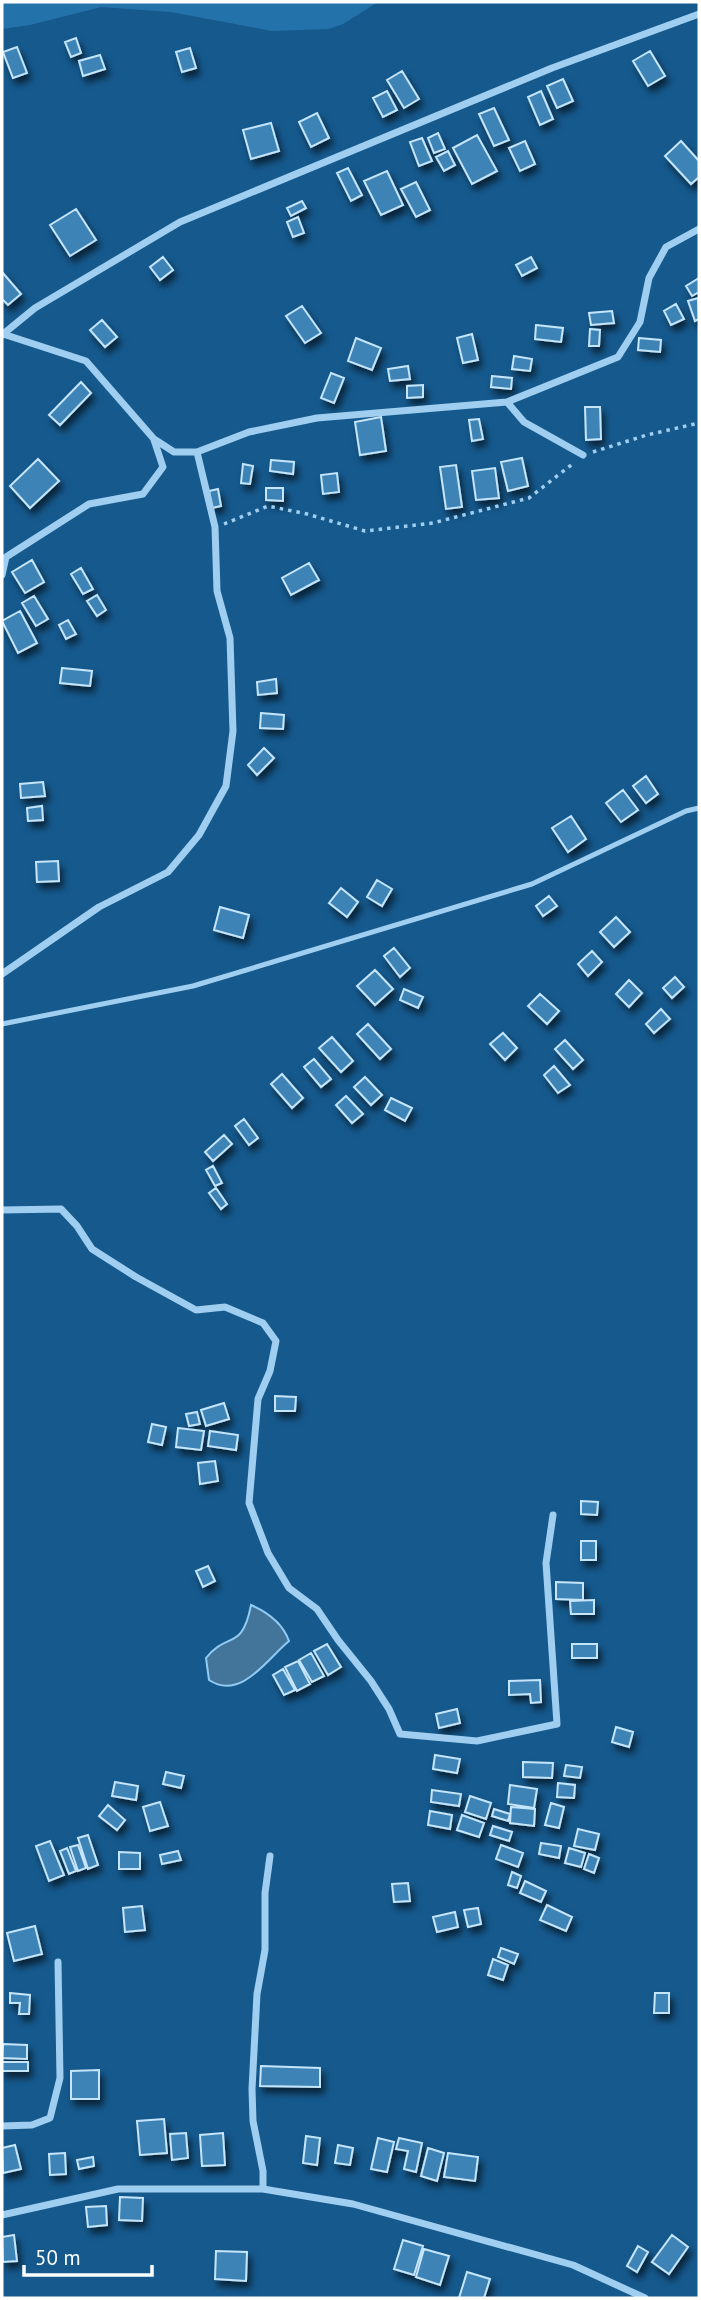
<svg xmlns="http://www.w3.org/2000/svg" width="701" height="2300" viewBox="0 0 701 2300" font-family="'PT Sans',sans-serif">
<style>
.green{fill:#2472aa}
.water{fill:#43749a;stroke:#91cbf3;stroke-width:2}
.building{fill:#3d83b6;stroke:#c5e5fb;stroke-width:2;filter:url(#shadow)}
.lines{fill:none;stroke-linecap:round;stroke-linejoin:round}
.path{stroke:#9fcef0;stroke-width:3.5;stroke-dasharray:3.5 5;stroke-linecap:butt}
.service{stroke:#9fcef0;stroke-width:5}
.minor{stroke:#9fcef0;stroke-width:7}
</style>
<defs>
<filter id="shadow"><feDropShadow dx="3.5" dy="6" stdDeviation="3.5" flood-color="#0009"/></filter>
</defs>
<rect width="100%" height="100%" fill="#15598d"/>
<path class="green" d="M2,2H378L343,24L329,29L272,31L171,12L101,7L30,25L2,29Z"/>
<path class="water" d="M251,1605C267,1612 283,1624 289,1641C267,1659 241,1701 209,1680L206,1658C227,1631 242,1652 251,1605Z"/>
<path class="building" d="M76,38L81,53L71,57L65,42Z
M17,47L27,73L13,78L3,52Z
M190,48L196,68L182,72L176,52Z
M650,51L665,76L648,86L633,61Z
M100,55L105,69L83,76L79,61Z
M402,71L419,99L404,108L387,80Z
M563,79L573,101L557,108L547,86Z
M387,91L397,110L383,117L373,98Z
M541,91L553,119L540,125L528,97Z
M494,108L509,140L494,146L479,114Z
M317,113L329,138L311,147L299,122Z
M271,123L279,151L251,159L243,130Z
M438,133L445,149L434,153L428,138Z
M477,135L497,171L472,184L453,148Z
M422,138L432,161L419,166L410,142Z
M525,141L535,164L520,171L509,148Z
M681,141L699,161V177L691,184L665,156Z
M448,151L455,165L444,171L436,157Z
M348,168L362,195L351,201L337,173Z
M387,171L403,205L381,215L364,181Z
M416,182L430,210L416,217L401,189Z
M302,201L306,208L291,216L287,208Z
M76,209L96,240L70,256L50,225Z
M298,217L304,233L293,237L287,222Z
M163,257L173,270L160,280L150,267Z
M531,257L537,268L522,276L516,265Z
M2,272L21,294L8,305L2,299Z
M699,278V292L692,296L686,286Z
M698,298L699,319L695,321L688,301Z
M676,304L684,319L671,325L664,311Z
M302,306L321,333L305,343L286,316Z
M612,311L614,323L591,325L589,313Z
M102,320L117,337L105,347L90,330Z
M536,325L563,328L561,342L535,339Z
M590,329L600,330L599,346H589Z
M472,334L478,360L463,363L457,338Z
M356,338L381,348L372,370L348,361Z
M639,338L661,340L660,352L638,350Z
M514,356L532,359L530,371L512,369Z
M408,366L410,379L390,381L388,369Z
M331,373L344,378L334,403L321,398Z
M492,376L512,378L511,389L491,387Z
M81,382L91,393L60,425L49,415Z
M423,385V397L407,398V386Z
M585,407H600L601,439L586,440Z
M381,417L386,451L360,455L355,422Z
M479,419L483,439L472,441L469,420Z
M522,458L528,486L508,491L501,462Z
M38,459L59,481L30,508L10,486Z
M271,460L294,462L293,474L270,471Z
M243,464L253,466L250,484L241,483Z
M456,465L462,507L446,509L440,467Z
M495,468L499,498L476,500L472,471Z
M337,473L339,492L323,494L321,475Z
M266,488H283V501L266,500Z
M218,489L221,506L212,508L209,491Z
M32,560L44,582L25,593L12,572Z
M309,563L319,580L291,595L282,578Z
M81,568L93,589L83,594L71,574Z
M97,595L106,610L97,616L87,601Z
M34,596L48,619L36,626L22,603Z
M20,611L37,643L18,653L2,621Z
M68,620L76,634L66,639L59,625Z
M62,668L92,671L90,686L60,683Z
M276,679L277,693L258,695L257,682Z
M261,713L284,715L283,729L260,728Z
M264,748L274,758L257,775L248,765Z
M646,776L658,794L646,803L633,786Z
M43,782L45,796L21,798L20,784Z
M623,790L638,810L621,822L606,803Z
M42,806L43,820L28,821L27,808Z
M571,816L586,839L568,852L552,828Z
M58,861L59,881L37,882L36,862Z
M377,880L392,889L382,906L367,897Z
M341,888L358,902L347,917L329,903Z
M549,896L557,906L543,916L536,906Z
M220,907L249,915L243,938L214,930Z
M616,917L630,932L614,947L600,932Z
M394,948L410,968L400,977L384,956Z
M592,951L602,962L588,976L578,964Z
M375,970L393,989L375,1005L357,986Z
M675,977L684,987L672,998L663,988Z
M629,980L642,993L629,1007L616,994Z
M404,989L423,997L418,1008L400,1000Z
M540,994L559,1011L547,1024L528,1006Z
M661,1009L670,1019L654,1033L646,1024Z
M368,1024L391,1049L380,1059L357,1034Z
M503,1033L517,1048L505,1060L490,1044Z
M332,1037L353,1061L341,1072L319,1048Z
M565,1040L583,1060L573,1069L555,1049Z
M314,1059L331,1079L321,1087L304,1067Z
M554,1066L570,1085L558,1093L544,1075Z
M282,1074L303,1098L292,1108L271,1084Z
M365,1077L382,1095L371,1105L354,1087Z
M346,1096L363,1114L352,1123L336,1105Z
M391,1098L412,1108L405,1121L385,1110Z
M244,1119L258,1138L249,1145L235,1126Z
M224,1135L232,1144L213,1161L205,1152Z
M213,1166L222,1183L215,1186L206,1170Z
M216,1188L227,1204L221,1209L209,1193Z
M275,1396L296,1397L295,1411H275Z
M224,1403L229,1419L206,1426L201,1410Z
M197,1412L200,1424L189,1426L186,1414Z
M152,1424L166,1427L162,1445L148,1442Z
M178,1428L204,1431L201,1450L176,1447Z
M210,1431L238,1435L236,1450L208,1446Z
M215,1461L218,1481L200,1484L198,1463Z
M581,1501L598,1502L597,1515L581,1514Z
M581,1541H596V1560H581Z
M208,1566L215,1581L203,1587L196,1571Z
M556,1582L583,1583V1600L556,1599Z
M594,1600V1614H571L570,1601Z
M327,1644L341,1667L328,1675L314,1651Z
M572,1644H597V1658H572Z
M311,1653L324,1676L312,1682L299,1660Z
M298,1661L310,1684L297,1691L285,1667Z
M283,1669L295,1690L284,1695L273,1675Z
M540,1680L541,1702L531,1703L530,1694L509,1695V1681Z
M457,1709L460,1723L439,1728L436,1714Z
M616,1727L633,1732L629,1747L612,1742Z
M435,1755L460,1759L457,1773L433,1769Z
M523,1762L553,1763L552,1778L523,1777Z
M566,1765L582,1767L580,1778L564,1776Z
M166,1772L184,1776L181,1788L163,1784Z
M115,1782L138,1786L136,1800L112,1796Z
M558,1783L575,1785L574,1798L557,1797Z
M510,1785L537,1789L534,1808L508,1804Z
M432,1790L461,1794L459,1806L431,1802Z
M470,1796L491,1803L486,1819L465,1812Z
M160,1802L168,1826L150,1831L143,1807Z
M551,1803L564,1807L559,1828L545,1825Z
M108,1805L125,1820L117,1830L99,1816Z
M511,1807L535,1809L534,1826L510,1823Z
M494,1809L510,1814L508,1821L492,1816Z
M430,1811L452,1815L450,1829L428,1825Z
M462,1815L484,1823L479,1837L457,1830Z
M493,1826L512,1832L509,1841L490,1835Z
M578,1829L599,1834L595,1850L574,1846Z
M88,1835L98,1865L88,1869L78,1838Z
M50,1841L64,1875L49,1881L36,1846Z
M541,1843L561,1846L559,1858L539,1854Z
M78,1845L86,1868L78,1871L70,1847Z
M501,1845L523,1853L518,1867L496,1859Z
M67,1848L76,1871L69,1874L60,1851Z
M569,1848L585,1853L581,1867L565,1863Z
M178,1851L181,1860L162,1864L160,1855Z
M119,1852L140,1853V1869H119Z
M589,1854L599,1858L594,1873L584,1869Z
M512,1872L521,1876L517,1888L508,1885Z
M525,1881L546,1891L541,1902L520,1893Z
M408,1883L410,1901L394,1902L392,1884Z
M547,1905L572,1917L566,1931L540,1920Z
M142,1906L145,1930L125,1932L123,1908Z
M478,1908L481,1924L468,1927L464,1910Z
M455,1912L458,1927L437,1932L433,1917Z
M35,1926L42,1954L14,1961L7,1933Z
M501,1948L518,1954L514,1964L498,1957Z
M493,1959L508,1965L503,1980L488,1975Z
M10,1993L30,1995L29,2014H19L20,2003H10Z
M655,1993H669V2013H654Z
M3,2044L27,2045V2059L2,2058Z
M2,2062H28V2071H2Z
M261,2066L320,2068V2087L260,2086Z
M99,2070V2099H71V2071Z
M164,2119L167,2153L140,2155L137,2121Z
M186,2133L188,2158L172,2160L170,2134Z
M223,2133L225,2165L202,2166L200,2135Z
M306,2136L320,2138L317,2165L303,2163Z
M378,2138L394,2142L387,2172L371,2169Z
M399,2138L422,2143L416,2172L404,2169L408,2151L396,2149Z
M15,2145L21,2169L3,2173L2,2148Z
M338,2145L353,2148L350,2165L335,2163Z
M428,2148L444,2153L437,2181L421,2176Z
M65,2153L66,2174L50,2175L49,2154Z
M448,2153L478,2157L475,2181L444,2177Z
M93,2157L94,2166L79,2169L77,2160Z
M120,2197L143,2198L142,2221L119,2220Z
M106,2206L107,2225L88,2227L86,2207Z
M14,2235L17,2261L3,2262L2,2237Z
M672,2235L688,2247L669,2274L652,2262Z
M403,2240L423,2246L414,2275L394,2269Z
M638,2246L648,2252L637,2272L627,2266Z
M424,2249L449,2256L440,2285L416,2277Z
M216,2251L247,2252L246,2281L215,2279Z
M467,2272L490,2279L484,2298H459Z"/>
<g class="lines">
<path class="path" d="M593,452L647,435L699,423
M224,524L268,506L307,514L365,531L433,523L529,498L575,462"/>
<path class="service" d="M2,1024L193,986L532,884L686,811L699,808"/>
<path class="minor" d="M3,334L86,361L154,439L174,452H197L249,432L317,418L507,402L618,357L640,322L649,278L666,247L699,229
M2,335L35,308L180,222L552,68L699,14
M507,402L524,422L583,455
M2,575L6,557L89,504L143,494L163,467L154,440
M2,974L99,907L168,872L199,835L226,786L233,731L230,638L217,591L215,527L197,452
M2,1210L61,1209L77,1226L92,1249L136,1277L196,1310L225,1307L263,1323L276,1341L270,1371L258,1399L249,1503L268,1553L289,1588L317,1609L338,1640L371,1681L389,1709L400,1734L477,1741L557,1724L546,1563L553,1515
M2,2126L32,2125L50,2118L60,2078L58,1962
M263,2189V2171L253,2121L252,2089L257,1994L265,1950V1893L270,1856
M2,2215L118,2189H263L353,2204L573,2265L645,2298"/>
</g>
<rect width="701" height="2300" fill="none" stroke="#ffffff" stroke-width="7"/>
<path d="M24 2265v10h128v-10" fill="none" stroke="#ffffff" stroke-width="3.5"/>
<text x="35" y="2265" font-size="21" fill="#ffffff" stroke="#15598d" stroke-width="5" paint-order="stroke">50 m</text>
</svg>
